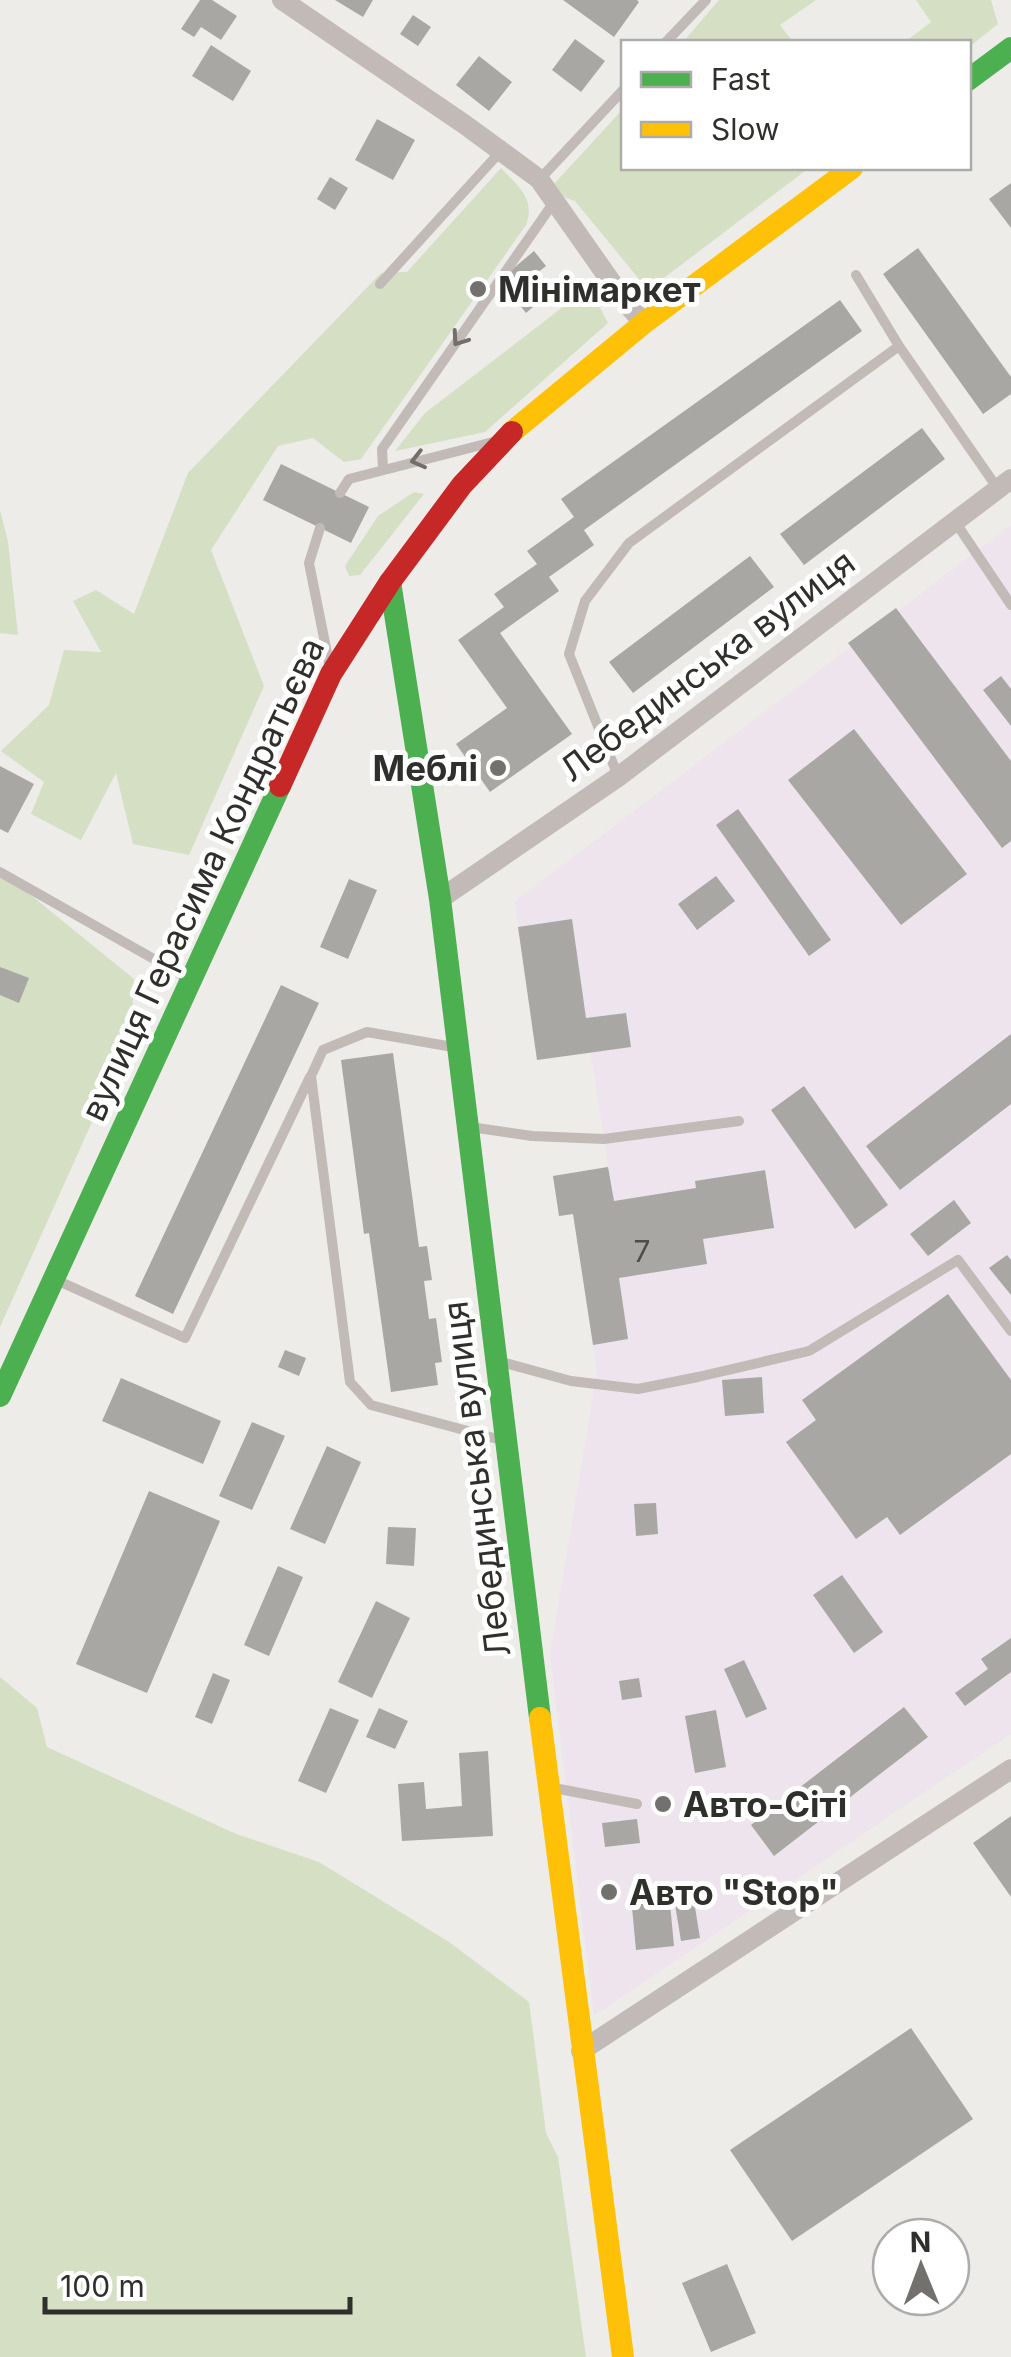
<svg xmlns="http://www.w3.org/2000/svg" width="1011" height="2357" viewBox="0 0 1011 2357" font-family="Inter,sans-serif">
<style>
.industrial{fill:#ede4ed}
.green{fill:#d4dfc4}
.building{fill:#a8a7a4}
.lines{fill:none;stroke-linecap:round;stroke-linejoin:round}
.lane{stroke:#c2bab7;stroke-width:10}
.street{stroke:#c2bab7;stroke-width:20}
.fast{stroke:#4caf50;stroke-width:22}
.slow{stroke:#ffc107;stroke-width:22}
.jam{stroke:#c62828;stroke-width:22}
.oneway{stroke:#716e6b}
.poi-dot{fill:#72716e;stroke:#fff;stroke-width:4}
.labels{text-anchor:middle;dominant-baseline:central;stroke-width:10;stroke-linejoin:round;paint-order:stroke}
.number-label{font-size:30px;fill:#4d4d4a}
.poi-label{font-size:35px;font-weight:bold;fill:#2f2f2c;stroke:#fff;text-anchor:start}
.street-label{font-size:35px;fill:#2f2f2c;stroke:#fff}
</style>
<rect width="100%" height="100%" fill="#edece9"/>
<path class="industrial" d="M1011,525V1734L594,2016L550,1654L597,1372L573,1214L559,1216L553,1176L608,1166L591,1053L537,1060L515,901Z"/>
<path class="green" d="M719,0H816L780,25L793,42H683Z
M916,0H991L998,24L969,47L968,42H905L931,22Z
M623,109L624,168H809L648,290L575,201L564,197L554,184Z
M501,168C518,186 536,199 526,225L361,459L344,462L313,438L278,446L211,550L264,686L189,855L133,844L116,773L81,840L31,814L44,782L1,751L49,705L64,650L101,652L73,601L96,590L134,614L188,473L381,273L407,272Z
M589,287L608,323L485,432L395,451L425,413Z
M414,492L424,494L360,575L349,576L345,566L378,516Z
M0,510L8,542L18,635L0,633Z
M0,870L134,979L131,1035L0,1327Z
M0,1677L37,1708L47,1747L236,1834L319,1862L449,1942L529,2002L546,2133L558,2157L586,2357H0Z"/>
<path class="building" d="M200,0H212L237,16L221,40L201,27L194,37L181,29Z
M335,0H373L363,17Z
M563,0H637L639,2L614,37Z
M413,15L431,27L418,46L400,34Z
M575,39L605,61L581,92L552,70Z
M211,45L251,71L233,101L192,76Z
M479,56L512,82L489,111L456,85Z
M377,119L415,140L393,180L355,160Z
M330,177L348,188L335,210L317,199Z
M1011,183V228L989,199Z
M918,248L1011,377V394L983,414L883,274Z
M534,251L546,266L521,286L509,272Z
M535,283L546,296L526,313L515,299Z
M840,300L862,331L584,530L594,545L549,577L559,591L500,633L572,734L490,792L456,744L507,708L458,640L504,607L494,594L537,564L527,551L574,517L561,499Z
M922,428L945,459L804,565L780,534Z
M281,464L369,507L351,543L263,500Z
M750,556L774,587L633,693L609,662Z
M896,608L1011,761V841L1002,848L848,643Z
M1001,676L1011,689V726L983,690Z
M854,729L967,874L901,925L788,780Z
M0,766L34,784L8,833L0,829Z
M738,809L831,940L809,956L716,825Z
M716,876L735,901L697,930L678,904Z
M349,879L377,890L348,959L320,947Z
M572,919L586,1018L626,1013L631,1047L537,1060L518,927Z
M0,967L29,978L19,1003L0,995Z
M281,985L319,1003L173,1314L135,1296Z
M1011,1034V1104L900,1190L866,1146Z
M393,1053L419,1247L427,1246L432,1280L424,1281L429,1319L436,1318L442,1362L435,1363L438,1385L391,1392L369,1233L364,1234L341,1060Z
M804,1086L888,1205L855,1229L771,1110Z
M608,1167L614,1201L696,1188L695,1181L765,1170L774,1228L703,1239L707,1264L619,1278L628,1339L593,1345L573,1214L559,1216L553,1176Z
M954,1200L971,1223L928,1256L910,1234Z
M1007,1255L1011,1260V1295L989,1268Z
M948,1294L1011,1380V1454L900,1535L887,1517L856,1539L786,1442L816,1420L802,1400Z
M285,1350L306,1358L299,1376L278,1367Z
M762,1377L764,1413L725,1416L722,1380Z
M121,1378L221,1421L203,1464L102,1421Z
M252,1422L285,1436L252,1510L219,1496Z
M327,1446L361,1462L325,1544L290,1529Z
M149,1491L220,1521L147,1693L76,1664Z
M656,1503L658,1534L636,1536L634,1504Z
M388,1527L416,1528L414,1566L386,1564Z
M278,1566L303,1577L269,1656L244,1645Z
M842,1575L883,1632L854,1653L813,1595Z
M376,1601L410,1618L372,1698L338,1682Z
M1011,1638V1672L965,1706L955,1693L988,1669L981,1659Z
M744,1660L767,1709L746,1718L724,1669Z
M213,1673L230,1680L212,1724L195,1717Z
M639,1678L642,1697L622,1700L619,1681Z
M904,1707L928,1737L774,1856L751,1825Z
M330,1708L359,1720L326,1793L298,1781Z
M379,1708L408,1721L395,1749L366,1737Z
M716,1710L726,1767L695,1773L685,1716Z
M488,1751L493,1836L402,1841L398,1784L424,1782L426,1809L462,1806L459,1753Z
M1011,1816V1897L973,1843Z
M637,1819L640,1843L605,1847L602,1823Z
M691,1883L700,1938L681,1941L672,1886Z
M669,1893L674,1946L636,1950L631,1897Z
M911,2028L973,2119L792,2241L730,2150Z
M727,2264L756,2333L711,2352L682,2283Z"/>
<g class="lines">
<path class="lane" d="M666,42L706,0
M540,179L624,89
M856,275L899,346
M380,284L500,152
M383,469L382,449L554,202
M340,493L349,479L493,442
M956,523L1011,605
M320,528L309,563L329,663
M618,776L569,654L585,601L629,543L899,346L998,489
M0,872L191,980
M453,1047L367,1032L323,1050L311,1076L350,1382L371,1405L505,1441
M470,1127L532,1136L604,1139L739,1121
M54,1279L185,1338L310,1077
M498,1361L571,1381L638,1389L698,1377L809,1351L958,1260L1011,1331
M549,1787L637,1804"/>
<path class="street" d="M282,0L464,124L539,179L626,303L644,323
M440,899L618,777L1011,479
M581,2051L1011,1769"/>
<path class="fast" d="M968,80L1011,48
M390,582L440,899L540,1718
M0,1396L280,786"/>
<path class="slow" d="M512,432L644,323L852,168
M540,1718L623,2357"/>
<path class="jam" d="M280,786L331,674L390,582L462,485L512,432"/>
</g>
<defs><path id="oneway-chevron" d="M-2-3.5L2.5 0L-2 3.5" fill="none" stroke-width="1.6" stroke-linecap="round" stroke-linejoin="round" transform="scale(2.5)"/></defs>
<g class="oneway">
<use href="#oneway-chevron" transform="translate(459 339) rotate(125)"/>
<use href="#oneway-chevron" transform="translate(418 460) rotate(166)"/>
</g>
<g class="poi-dot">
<circle cx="478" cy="289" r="10"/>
<circle cx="498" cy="768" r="10"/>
<circle cx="663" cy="1804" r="10"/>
<circle cx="609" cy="1892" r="10"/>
</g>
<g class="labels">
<g class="number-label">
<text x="642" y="1251">7</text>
</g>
<g class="poi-label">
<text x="498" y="289">Мінімаркет</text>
<text x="478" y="768" text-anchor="end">Меблі</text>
<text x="683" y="1804">Авто-Сіті</text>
<text x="629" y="1892">Авто "Stop"</text>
</g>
<g class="street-label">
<text transform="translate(707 665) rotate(-37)">Лебединська вулиця</text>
<text transform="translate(202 879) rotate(-65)">вулиця Герасима Кондратьєва</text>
<text transform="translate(476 1479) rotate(-97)">Лебединська вулиця</text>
</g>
</g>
<rect x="621" y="40" width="350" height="130" fill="#ffffff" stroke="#acacab" stroke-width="2.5"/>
<rect x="641" y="72" width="50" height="15" fill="#4caf50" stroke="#acacab" stroke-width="2.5"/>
<text x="711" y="90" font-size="30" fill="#2f2f2c">Fast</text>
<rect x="641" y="122" width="50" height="15" fill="#ffc107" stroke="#acacab" stroke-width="2.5"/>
<text x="711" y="140" font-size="30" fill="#2f2f2c">Slow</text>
<g transform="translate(921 2267) rotate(359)"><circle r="48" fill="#ffffff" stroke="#acacab" stroke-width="2.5"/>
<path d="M0-8L18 38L0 25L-18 38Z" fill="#72716e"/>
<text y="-15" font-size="28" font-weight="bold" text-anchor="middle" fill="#2f2f2c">N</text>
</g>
<path d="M45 2297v15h305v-15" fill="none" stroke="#2f2f2c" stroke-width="5"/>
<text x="60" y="2297" font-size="30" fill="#2f2f2c" stroke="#ffffff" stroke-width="8" paint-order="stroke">100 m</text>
</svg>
